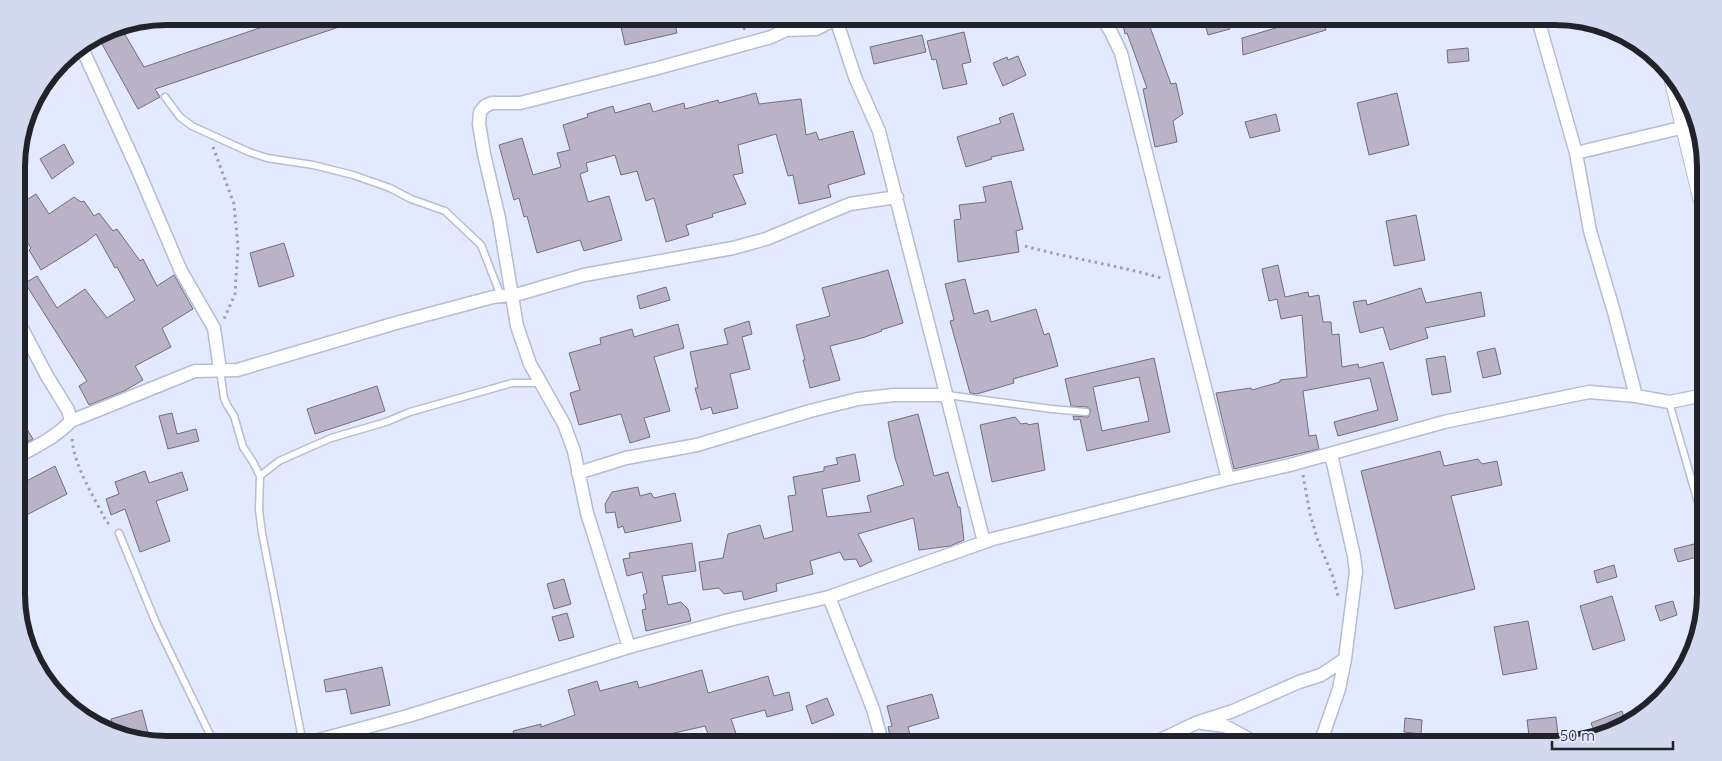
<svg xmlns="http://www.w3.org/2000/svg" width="1722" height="761" viewBox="0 0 1722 761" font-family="Quicksand,sans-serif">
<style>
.building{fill:#bab3c8;stroke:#736d80;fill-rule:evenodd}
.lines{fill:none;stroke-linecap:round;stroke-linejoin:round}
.lane-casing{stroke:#b6bcd1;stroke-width:9}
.street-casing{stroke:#b6bcd1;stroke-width:15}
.highway-casing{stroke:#b6bcd1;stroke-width:26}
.path{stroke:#9ba0b0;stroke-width:3;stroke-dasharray:2.5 4;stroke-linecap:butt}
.lane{stroke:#fff;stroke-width:6}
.street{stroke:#fff;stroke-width:12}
.highway{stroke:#fff;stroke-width:24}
.rim{fill:none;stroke:#21232b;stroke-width:6}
</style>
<rect width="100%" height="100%" fill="#e3e9ff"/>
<path class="building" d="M295,16H339L342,26L155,89L160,97L138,109L97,35L110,28L120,26L144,67Z
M644,16H673L677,33L625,45L620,22Z
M1121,16H1175V21L1150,27L1171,84L1176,83L1183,114L1173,121L1177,142L1155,147L1143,89L1147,88L1127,33L1125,34Z
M1203,16H1226L1230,29L1208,35Z
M1316,16H1322L1326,30L1243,55L1242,38Z
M964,32L971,62L962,64L967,84L943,89L936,59L932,60L927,41Z
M922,35L926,52L874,64L870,47Z
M1468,48L1469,61L1448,63L1447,50Z
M1018,56L1026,75L1003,86L993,63L1007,57L1008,60Z
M756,93L759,104L801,99L806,135L816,132L819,140L853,131L865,174L828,185L831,197L799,204L793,175L788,176L776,134L738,145L743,173L733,175L746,204L712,214L713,217L686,225L689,235L666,242L654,198L646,201L637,171L621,175L615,155L586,163L588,171L580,174L588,202L609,196L622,240L584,251L580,240L537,253L527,216L524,217L519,198L514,200L499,145L522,138L533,175L561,167L557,153L570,150L563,125L588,117L587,114L613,106L615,113L650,103L653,112L684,103L685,109L718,100L719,103Z
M1397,93L1409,145L1369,155L1357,103Z
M1013,113L1024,150L991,157L992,159L966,167L957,137L1001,123L999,118Z
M1276,114L1280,131L1250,138L1245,122Z
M64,144L74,163L52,179L40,159Z
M1011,181L1023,229L1016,231L1019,252L958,262L954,220L961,219L959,205L986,202L983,187Z
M36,194L49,214L74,197L81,202L84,201L94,216L99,213L113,231L117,229L140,261L143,259L157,286L174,275L193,309L162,328L171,347L135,366L143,380L124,391L89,405L79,386L87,381L25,283L37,276L57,308L85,289L107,318L135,300L117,267L115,268L96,234L86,242L41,270L29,250L31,248L17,226V206Z
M1416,215L1425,260L1394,266L1386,221Z
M284,243L294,276L259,287L250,253Z
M1278,265L1285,297L1308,292L1309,297L1319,295L1323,322H1331L1332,335L1339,334L1342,367L1358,364L1359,368L1383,362L1398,420L1338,436L1334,422L1378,410L1370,378L1303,391L1309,436L1316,435L1319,449L1234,469L1216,393L1251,388L1252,390L1280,382V380L1307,377L1302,315L1281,319L1277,299L1269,301L1262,269Z
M888,270L903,323L881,330L882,331L862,338L830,346L840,380L810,388L803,360H805L796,325L830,316L822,288Z
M965,279L974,314L988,310L991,322L1036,309L1044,335L1049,333L1058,366L1013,379L1014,383L977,394L970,393L950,321L954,320L945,284Z
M666,287L670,300L640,309L637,296Z
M1421,288L1426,303L1481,292L1485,316L1425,328L1428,338L1390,350L1383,327L1360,333L1353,302L1366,300L1367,305Z
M749,321L752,334L742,337L750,369L730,374L738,408L713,414L711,407L701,410L695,388H698L690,352L728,344L724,329Z
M678,324L684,348L654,357L670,411L644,418L650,437L630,443L621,414L579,425L570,393L580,390L569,353L601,344L600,338L632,329L634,337Z
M1495,348L1501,374L1483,378L1477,352Z
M1445,356L1451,392L1432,395L1426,359Z
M1154,358L1170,432L1087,451L1080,419L1074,420L1073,416L1088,417L1090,414L1091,410L1087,407L1071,406L1065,379ZM1139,377L1149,421L1102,431L1093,387Z
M377,386L385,411L315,434L307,409Z
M17,413L33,439L17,448Z
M172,413L177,434L196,429L199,441L168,449L159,416Z
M918,414L934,476L948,472L958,507H960L964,540L950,546L919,550L914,520L913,518L858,534L872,561L860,567L856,559L844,560L840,552L810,561L813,574L776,584L777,591L744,600L742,591L724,594L719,588L703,590L699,562L723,558L728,534L760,525L764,539L793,531L788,496L796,495L793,477L824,471V467L838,464L836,458L855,454L860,481L822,489L827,517L871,512L867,496L904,485L895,458L888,422Z
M1015,417L1021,424L1027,423L1028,425L1038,423L1045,470L992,482L980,425Z
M1440,451L1444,466L1478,459L1482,464L1497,461L1502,485L1451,496L1475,589L1395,609L1361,471Z
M55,466L67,494L17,520V486Z
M145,471L149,483L182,472L188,490L156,501L170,541L140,552L125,509L111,515L106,499L119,494L115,482Z
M638,487L640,496L651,493L654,498L675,493L681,521L625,533L623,526L618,528L615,512L606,513L605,504L612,492Z
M692,543L696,571L662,576L668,605L681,602L688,609L691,621L646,631L642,610L646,609L643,595L647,593L642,572L627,576L623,559L630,558L629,553Z
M1694,544L1697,557L1678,562L1674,549Z
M1614,565L1617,577L1597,583L1594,571Z
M564,579L571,604L554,609L547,584Z
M1612,596L1625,640L1593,650L1580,606Z
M1673,601L1677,615L1660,621L1655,606Z
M567,613L574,637L559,641L552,617Z
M1528,621L1537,669L1503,675L1494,627Z
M382,667L390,705L351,714L346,689L326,692L324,680Z
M702,670L708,693L768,676L774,696L789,692L793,710L767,717L765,710L731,719L740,745H712L705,726L657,737V745H516L513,731L541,724V727L575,715L568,690L597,681L600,691L637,681L639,688Z
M932,694L939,718L908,727L912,742L901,745H892L888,727L892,726L887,706Z
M827,698L834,715L812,724L806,706Z
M142,710L148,733L132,738L115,734L111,719Z
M1622,711L1626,723L1595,734L1591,723Z
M1556,717L1559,744H1530L1527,720Z
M1405,718L1422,720L1421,734L1404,732Z"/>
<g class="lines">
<g class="lane-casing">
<path id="lane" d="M165,97L180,117L192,126L249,152L267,158L313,165L353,175L390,188L411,199L445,211L481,245L501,296
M220,370L224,398L227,405L234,416L243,447L253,462L260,476L259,510L262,533L303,744
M947,395L1052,409L1086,412
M1669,402L1706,530
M260,476L279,461L331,438L386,422L410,412L512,383H540
M119,533L156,623L215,745"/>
</g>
<g class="street-casing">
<path id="street" d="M835,16L855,77L879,131L984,542
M1100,16L1110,30L1121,53L1228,479
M1537,16L1576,153L1590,231L1614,312L1636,396
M81,46L137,168L181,271L214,328L220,370
M1576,153L1693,125
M17,319L47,376L68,410L71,421C55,438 36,446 17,457
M71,421L195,371L237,370L396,323L493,297L519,294L584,275L733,248L766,239L850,204L897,197
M578,473L626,458L697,445L810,411L858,399L894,395H947
M829,597L873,709L883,745
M629,647L587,513L574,451L564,424L530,364L517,326L499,218L484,154L479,124L480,112L485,106L492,103H520L658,68L771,37L786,30L816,29L836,19
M1202,723L1225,726L1260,745
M1320,744L1339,689L1345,659L1356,572L1354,556L1331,454
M300,745L408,716L629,647L733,619L829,597L993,539L1228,479L1290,465L1444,422L1589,392L1636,396L1669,402L1705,395
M1150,745L1196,723L1233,711L1299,682L1321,675L1345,659"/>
</g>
<g class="highway-casing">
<path id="highway" d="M1677,81L1705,197"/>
</g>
<path class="path" d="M593,16H599
M706,16L746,29
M213,147L234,204L238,247L235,294L224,319
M1025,246C1071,259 1119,265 1164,279
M72,439C74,466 94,497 106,521L111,526
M1303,475L1310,514L1318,541L1333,577L1338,596"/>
<use href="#lane" class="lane"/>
<use href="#street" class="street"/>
<use href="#highway" class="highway"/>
</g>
<path d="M0 0H1722V761H0ZM167 25H1555A142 142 0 0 1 1697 167V594A142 142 0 0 1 1555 736H167A142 142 0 0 1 25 594V167A142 142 0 0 1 167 25Z" fill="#d3d9ee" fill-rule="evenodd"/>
<path class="rim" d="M167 25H1555A142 142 0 0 1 1697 167V594A142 142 0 0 1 1555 736H167A142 142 0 0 1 25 594V167A142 142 0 0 1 167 25Z"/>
<path d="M1552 741v8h121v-8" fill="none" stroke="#21232b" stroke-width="2.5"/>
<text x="1560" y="741" font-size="15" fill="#21232b" stroke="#e3e9ff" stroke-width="4" paint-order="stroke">50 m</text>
</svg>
